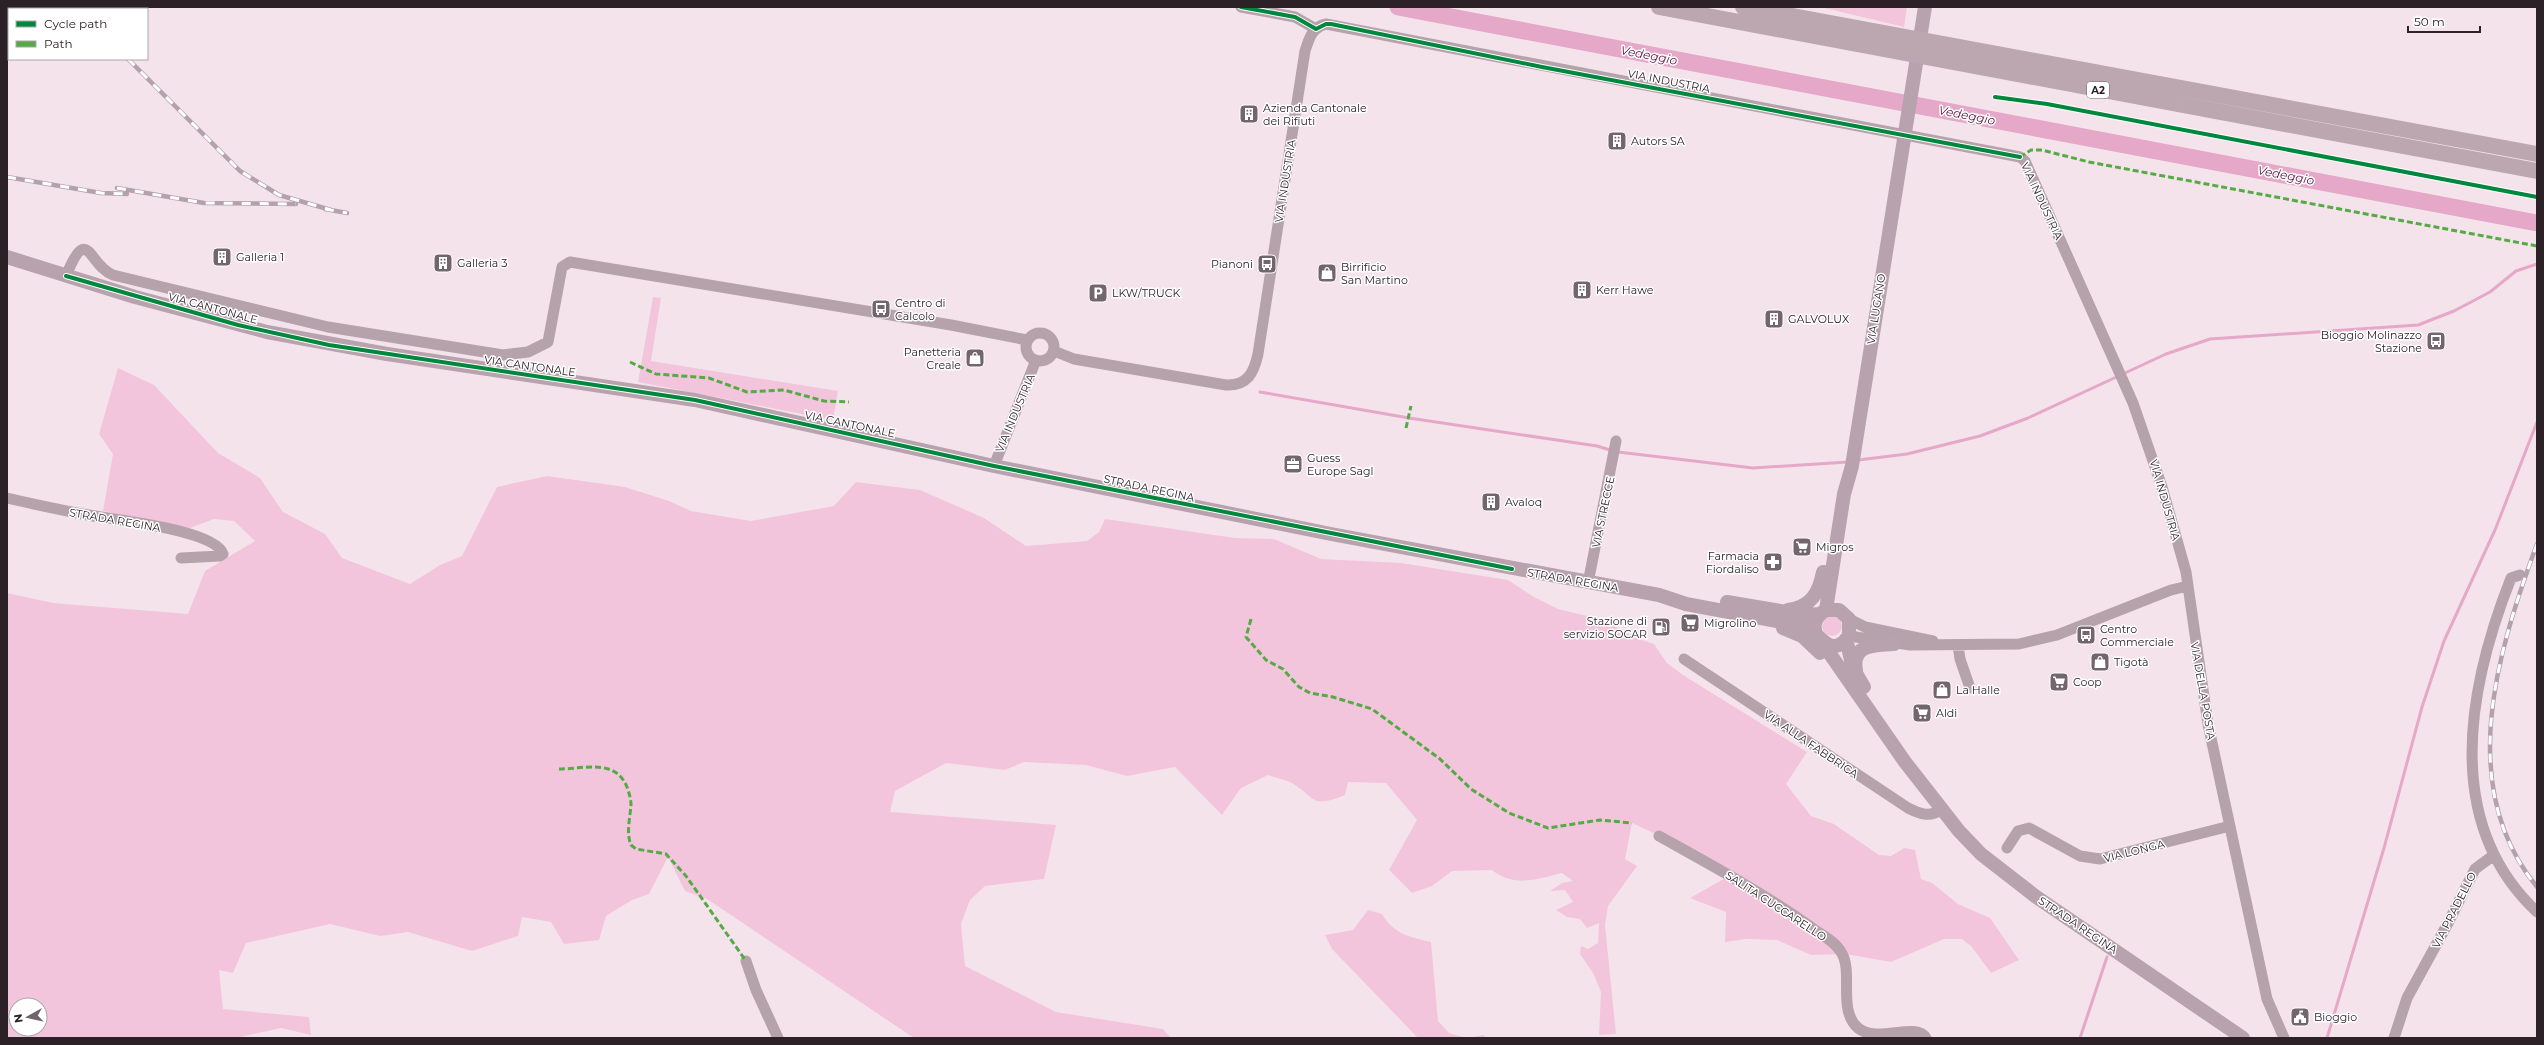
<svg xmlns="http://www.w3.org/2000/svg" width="2544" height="1045" viewBox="0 0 2544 1045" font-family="Montserrat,sans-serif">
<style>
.green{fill:#f3c5dc;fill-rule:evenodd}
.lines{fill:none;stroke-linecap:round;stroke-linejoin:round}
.stream{stroke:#e6a8c8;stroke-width:3}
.river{stroke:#e6a8c8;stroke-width:17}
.minor{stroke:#b5a2ab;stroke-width:11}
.major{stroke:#b8a2ad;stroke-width:14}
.highway{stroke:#bca7b1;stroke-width:16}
.rail-casing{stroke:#b3a2ab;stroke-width:4.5}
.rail{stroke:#fff;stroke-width:3;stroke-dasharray:9;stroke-linecap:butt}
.quiet{stroke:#54aa44;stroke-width:3;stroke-dasharray:6 3;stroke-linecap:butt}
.cycleway-casing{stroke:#fff;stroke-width:6}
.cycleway{stroke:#00873e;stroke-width:4}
.labels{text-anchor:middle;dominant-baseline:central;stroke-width:3;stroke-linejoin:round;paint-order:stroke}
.shield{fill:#fff;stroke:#6b6467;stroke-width:1}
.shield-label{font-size:10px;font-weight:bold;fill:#2c2126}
.street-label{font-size:11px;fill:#2c2126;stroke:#fff}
.poi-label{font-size:11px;fill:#2c2126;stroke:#fff;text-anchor:start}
.water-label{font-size:12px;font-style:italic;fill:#5b133f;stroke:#fff}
</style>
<rect width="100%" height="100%" fill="#f5e3ec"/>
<path class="green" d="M1820,7H1907L1904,27Z
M653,297L661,298L651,361L838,391L833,420L638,382Z
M118,368L154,385L218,453L260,478L283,512L325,534L342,558L410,584L440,565L462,556L497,487L547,476L625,487L669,501L691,511L751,521L834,506L856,482L920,490L984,518L1026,546L1087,541L1099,532L1105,519L1235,538L1274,539L1321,559L1401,563L1508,580L1534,597L1558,609L1604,620L1636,638L1654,644L1667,663L1683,675L1807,752L1786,784L1811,816L1834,824L1879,855L1891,856L1904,848L1915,850L1921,879L1932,883L1958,904L1990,918L2019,960L1991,973L1971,946L1962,939H1944L1891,962L1846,954L1811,955L1777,940L1746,939L1725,942L1726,912L1690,898L1729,876L1673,842L1632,823L1625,859L1637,866L1608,906L1605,925L1616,1034L1599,1035L1601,992L1593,973L1580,954L1581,946L1588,949L1598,943L1599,923L1587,928L1580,919L1567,917L1556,910L1573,902L1565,890L1550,891L1562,883L1573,881L1562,873C1537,879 1514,888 1492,870L1452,871L1432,886L1412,893L1389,870L1417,820L1386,783L1348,782L1345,795C1309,810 1316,796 1290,782C1283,779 1275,778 1268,775L1241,788L1222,815L1175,767L1127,776L1086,765L1024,762L1005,770L946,763L895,791L890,812L1056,825L1044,879L985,886L970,900L961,924L965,966L1056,1012L1163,1029L1171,1038H914L707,899L685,891L668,857L649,894L632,900L606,916L599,940L564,944L551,922L522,917L518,936L472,951L408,932L380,936L330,924L246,943L233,973L219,970L223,1009L309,1017L311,1035L281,1028L236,1038H7V593L53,603L188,614L205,571L255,541L234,521L214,519L190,528L103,511L113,454L99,434ZM16,1005H40V1029H16Z
M1822 626a10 10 0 1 1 20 0a10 10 0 1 1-20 0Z
M1368,910L1382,914C1394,934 1409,937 1431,942L1438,1021L1449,1033L1466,1038L1484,1035L1485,1038H1418L1332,949L1325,935L1353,930Z"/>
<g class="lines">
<path class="stream" d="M1260,392L1409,418L1597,446L1610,450
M1618,452L1753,468L1848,462
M1858,460L1907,454L1980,436L2028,418L2166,354L2210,339L2418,325L2454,311L2490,292L2516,271L2537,264
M2080,1038L2107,957
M2327,1038L2384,848L2422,707L2444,641L2495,530L2537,422"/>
<path class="river" d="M1398,7L2537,223"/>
<path class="minor" d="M1241,7L1295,17L1316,29
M66,276C88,222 88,265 113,275L328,327L503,355L528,352L548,342L562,267L570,262L951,325L1027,340
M1026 347a14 14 0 1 1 28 0a14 14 0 1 1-28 0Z
M1054,351L1074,359L1226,385C1247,386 1254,373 1258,354L1305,51C1309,39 1312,27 1326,24L2020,157L2025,161L2133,403L2162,487L2186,572L2208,724L2267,999L2284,1038
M994,466L1036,360
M7,498C32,504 57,509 82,514C107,519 215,529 223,554L220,556L181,558
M2520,575L2511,578C2468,687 2442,823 2537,912
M1588,583L1616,441
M1849,619L1865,627L1933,641
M1849,636L1910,645L2019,644L2057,635L2171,590L2188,586
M1958,645L1960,659L1970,688
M1684,659L1908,808C1920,814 1930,818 1942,809
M1659,836C1711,865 1763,893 1811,927C1820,934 1835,941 1841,952C1854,971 1837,1010 1858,1028C1877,1044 1916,1021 1926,1038
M2007,848L2018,831L2029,828L2080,856L2100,859L2230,826
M746,961L756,990L778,1038
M2394,1038L2407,998L2447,925L2475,869L2494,855"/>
<path class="major" d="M7,257L135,297L267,332L387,354L695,400L994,466L1331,534L1659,595L1686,604L1808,627C1821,637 1832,659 1849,636V619L1839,610H1826C1815,616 1812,625 1817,637
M1727,602L1805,615L1819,614
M1788,610C1811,607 1819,593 1823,572
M1826,610L1844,494L1852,466L1925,7
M1783,628L1802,636L1820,653
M1846,639L1853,668L1864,687
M1821,641L1905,762L1959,831L1981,854L2035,896L2243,1038
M1856,670C1851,644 1875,645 1894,644"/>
<path class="highway" d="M1659,7L2537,171
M1743,7L2537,154"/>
<g class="rail-casing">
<path id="rail" d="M56,7L59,9
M128,59L240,171L279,195L331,210
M7,177L101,193L127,194
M117,188L204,203L296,204
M325,209L347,213
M2537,544C2497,653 2455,787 2537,887"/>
</g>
<use href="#rail" class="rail"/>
<path class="quiet" d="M2020,157L2031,150H2042L2089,162L2537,246
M630,362L656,374L709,378L747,392L784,390L824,401L849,402
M1406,428L1411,406
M1251,619L1246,637L1266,660L1283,669L1299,687L1310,693L1333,697L1372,709L1440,759L1471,789L1509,813L1548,828L1600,820L1632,823
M559,769C584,769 615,758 627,787C629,793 631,799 631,805C630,818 626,833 631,845L636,849L666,854L686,876L746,961"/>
<g class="cycleway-casing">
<path id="cycleway" d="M1241,7L1295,17L1316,29L1326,24H1331L1542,67L2020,157
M1995,97L2047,104L2537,197
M66,276L238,325L329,345L695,400L994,466L1512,569"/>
</g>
<use href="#cycleway" class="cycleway"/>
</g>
<defs>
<g id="building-square" transform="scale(1)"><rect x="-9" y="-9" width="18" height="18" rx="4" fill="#72656b" stroke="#fff"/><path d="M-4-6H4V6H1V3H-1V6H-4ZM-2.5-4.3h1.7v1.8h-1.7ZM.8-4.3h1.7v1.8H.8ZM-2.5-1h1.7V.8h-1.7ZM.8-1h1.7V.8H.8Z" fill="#fff"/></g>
<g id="bus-square" transform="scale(1)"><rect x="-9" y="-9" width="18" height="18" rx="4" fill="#72656b" stroke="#fff"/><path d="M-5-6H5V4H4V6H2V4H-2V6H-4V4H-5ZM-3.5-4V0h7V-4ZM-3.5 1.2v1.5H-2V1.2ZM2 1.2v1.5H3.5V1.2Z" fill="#fff"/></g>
<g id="shop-square" transform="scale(1)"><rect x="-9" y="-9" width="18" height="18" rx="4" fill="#72656b" stroke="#fff"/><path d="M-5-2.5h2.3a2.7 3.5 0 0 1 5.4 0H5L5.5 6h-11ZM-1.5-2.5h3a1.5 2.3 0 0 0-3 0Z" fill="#fff"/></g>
<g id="parking-square" transform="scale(1)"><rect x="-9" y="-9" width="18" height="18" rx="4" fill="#72656b" stroke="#fff"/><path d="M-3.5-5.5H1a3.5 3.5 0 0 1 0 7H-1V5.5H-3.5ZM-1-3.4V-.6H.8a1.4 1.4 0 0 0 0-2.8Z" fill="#fff"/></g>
<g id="office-square" transform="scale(1)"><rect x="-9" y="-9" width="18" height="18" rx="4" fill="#72656b" stroke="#fff"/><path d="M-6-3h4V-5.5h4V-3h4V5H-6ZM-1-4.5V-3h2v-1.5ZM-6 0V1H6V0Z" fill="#fff"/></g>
<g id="supermarket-square" transform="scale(1)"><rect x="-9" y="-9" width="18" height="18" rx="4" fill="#72656b" stroke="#fff"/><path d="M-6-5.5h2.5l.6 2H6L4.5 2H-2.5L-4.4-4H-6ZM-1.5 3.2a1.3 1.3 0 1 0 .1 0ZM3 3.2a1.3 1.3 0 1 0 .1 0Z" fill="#fff"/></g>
<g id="pharmacy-square" transform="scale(1)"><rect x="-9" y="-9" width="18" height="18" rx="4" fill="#72656b" stroke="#fff"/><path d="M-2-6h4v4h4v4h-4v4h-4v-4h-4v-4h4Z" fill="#fff"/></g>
<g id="fuel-square" transform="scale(1)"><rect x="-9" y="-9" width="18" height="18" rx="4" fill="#72656b" stroke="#fff"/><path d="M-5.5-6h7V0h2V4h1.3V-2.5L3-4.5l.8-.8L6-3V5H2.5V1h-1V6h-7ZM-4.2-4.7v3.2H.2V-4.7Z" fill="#fff"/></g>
<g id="civic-square" transform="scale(1)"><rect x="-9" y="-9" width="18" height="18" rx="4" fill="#72656b" stroke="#fff"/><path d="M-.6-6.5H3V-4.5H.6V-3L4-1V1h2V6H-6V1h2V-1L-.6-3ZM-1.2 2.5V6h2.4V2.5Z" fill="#fff"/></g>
</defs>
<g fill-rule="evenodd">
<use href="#building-square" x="1249" y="114"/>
<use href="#building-square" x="1617" y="141"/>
<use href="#building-square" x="222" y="257"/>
<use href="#building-square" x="443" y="263"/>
<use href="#bus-square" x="1267" y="264"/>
<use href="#shop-square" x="1327" y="273"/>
<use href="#building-square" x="1582" y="290"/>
<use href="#parking-square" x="1098" y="293"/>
<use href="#bus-square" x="881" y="309"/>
<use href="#building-square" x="1774" y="319"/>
<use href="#bus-square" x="2436" y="341"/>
<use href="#shop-square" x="975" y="358"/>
<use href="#office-square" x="1293" y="464"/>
<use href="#building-square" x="1491" y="502"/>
<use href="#supermarket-square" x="1802" y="547"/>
<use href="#pharmacy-square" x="1773" y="562"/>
<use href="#supermarket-square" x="1690" y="623"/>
<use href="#fuel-square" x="1661" y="627"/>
<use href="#bus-square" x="2086" y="635"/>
<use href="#shop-square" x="2100" y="662"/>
<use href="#supermarket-square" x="2059" y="682"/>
<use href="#shop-square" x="1942" y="690"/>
<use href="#supermarket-square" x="1922" y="713"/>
<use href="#civic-square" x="2300" y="1017"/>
</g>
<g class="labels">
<rect class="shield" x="2087" y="82" width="22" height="16" rx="3"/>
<g class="shield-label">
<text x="2098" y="90">A2</text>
</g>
<g class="street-label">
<text transform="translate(1669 81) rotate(11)">VIA INDUSTRIA</text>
<text transform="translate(1285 181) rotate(-81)">VIA INDUSTRIA</text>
<text transform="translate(2042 201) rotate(65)">VIA INDUSTRIA</text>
<text transform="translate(213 308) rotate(15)">VIA CANTONALE</text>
<text transform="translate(1876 309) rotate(-81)">VIA LUGANO</text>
<text transform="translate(530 366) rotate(8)">VIA CANTONALE</text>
<text transform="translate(1015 413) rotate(-67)">VIA INDUSTRIA</text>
<text transform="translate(850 424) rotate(12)">VIA CANTONALE</text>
<text transform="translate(1149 488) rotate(12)">STRADA REGINA</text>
<text transform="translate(2165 500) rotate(74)">VIA INDUSTRIA</text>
<text transform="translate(1603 512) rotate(-78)">VIA STRECCE</text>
<text transform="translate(115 520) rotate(10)">STRADA REGINA</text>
<text transform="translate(1573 580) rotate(10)">STRADA REGINA</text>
<text transform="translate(2203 691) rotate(80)">VIA DELLA POSTA</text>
<text transform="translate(1811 744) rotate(34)">VIA ALLA FABBRICA</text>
<text transform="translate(2134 851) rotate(-14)">VIA LONGA</text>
<text transform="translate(1776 906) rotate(33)">SALITA CUCCARELLO</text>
<text transform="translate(2454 910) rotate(-63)">VIA PRADELLO</text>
<text transform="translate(2078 925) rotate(34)">STRADA REGINA</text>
</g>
<g class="poi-label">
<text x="1263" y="108">Azienda Cantonale<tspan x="1263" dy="13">dei Rifiuti</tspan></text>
<text x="1631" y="141">Autors SA</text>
<text x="236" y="257">Galleria 1</text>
<text x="457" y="263">Galleria 3</text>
<text x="1253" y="264" text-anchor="end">Pianoni</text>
<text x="1341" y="267">Birrificio<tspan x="1341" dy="13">San Martino</tspan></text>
<text x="1596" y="290">Kerr Hawe</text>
<text x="1112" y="293">LKW/TRUCK</text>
<text x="895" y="303">Centro di<tspan x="895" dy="13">Calcolo</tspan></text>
<text x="1788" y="319">GALVOLUX</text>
<text x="2422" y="335" text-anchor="end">Bioggio Molinazzo<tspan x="2422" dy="13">Stazione</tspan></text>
<text x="961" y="352" text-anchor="end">Panetteria<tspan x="961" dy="13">Creale</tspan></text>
<text x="1307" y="458">Guess<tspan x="1307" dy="13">Europe Sagl</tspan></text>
<text x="1505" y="502">Avaloq</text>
<text x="1816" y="547">Migros</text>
<text x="1759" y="556" text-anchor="end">Farmacia<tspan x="1759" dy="13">Fiordaliso</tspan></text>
<text x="1647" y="621" text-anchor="end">Stazione di<tspan x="1647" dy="13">servizio SOCAR</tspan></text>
<text x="1704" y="623">Migrolino</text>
<text x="2100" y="629">Centro<tspan x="2100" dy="13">Commerciale</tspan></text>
<text x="2114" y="662">Tigotà</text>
<text x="2073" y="682">Coop</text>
<text x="1956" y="690">La Halle</text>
<text x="1936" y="713">Aldi</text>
<text x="2314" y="1017">Bioggio</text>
</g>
<g class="water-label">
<text transform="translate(1649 55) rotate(11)">Vedeggio</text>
<text transform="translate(1967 115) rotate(11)">Vedeggio</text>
<text transform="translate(2286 175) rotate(11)">Vedeggio</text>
</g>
</g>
<rect width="2544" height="1045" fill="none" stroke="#2c2126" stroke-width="16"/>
<rect x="8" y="8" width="140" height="52" fill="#ffffff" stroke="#aba6a8"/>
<rect x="16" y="21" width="20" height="6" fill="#00873e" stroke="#aba6a8"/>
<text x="44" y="28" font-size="12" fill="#2c2126">Cycle path</text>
<rect x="16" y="41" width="20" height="6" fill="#54aa44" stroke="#aba6a8"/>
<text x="44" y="48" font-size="12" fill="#2c2126">Path</text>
<g transform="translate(28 1017) rotate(262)"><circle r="19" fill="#ffffff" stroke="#aba6a8"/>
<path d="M0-3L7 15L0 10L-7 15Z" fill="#72656b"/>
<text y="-6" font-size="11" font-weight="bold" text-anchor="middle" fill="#2c2126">N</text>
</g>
<path d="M2408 26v6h72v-6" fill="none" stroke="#2c2126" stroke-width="2"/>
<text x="2414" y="26" font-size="12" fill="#2c2126" stroke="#ffffff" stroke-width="3" paint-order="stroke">50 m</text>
</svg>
